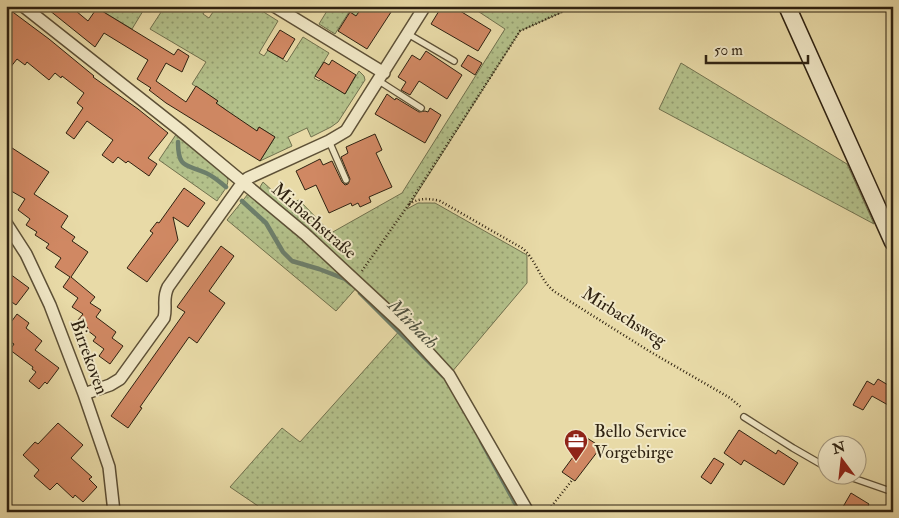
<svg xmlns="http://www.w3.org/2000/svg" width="899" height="518" viewBox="0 0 899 518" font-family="'IM FELL Double Pica',serif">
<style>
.grass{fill:url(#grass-dots);stroke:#71714e}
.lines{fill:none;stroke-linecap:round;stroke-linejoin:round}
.stream{stroke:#6d7e6a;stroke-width:4.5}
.building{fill:#d08863;stroke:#2f2211}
.lane-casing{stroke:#5d5036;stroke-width:8}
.street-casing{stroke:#5d5036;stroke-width:14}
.secondary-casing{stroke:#2f2211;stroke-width:19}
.path{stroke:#2f2211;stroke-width:2.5;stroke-dasharray:1 2.5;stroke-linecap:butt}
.lane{stroke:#f0e7c6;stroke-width:5.5}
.street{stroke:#f0e7c6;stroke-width:11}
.secondary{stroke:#f0e7c6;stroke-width:16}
.labels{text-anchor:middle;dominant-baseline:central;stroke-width:4;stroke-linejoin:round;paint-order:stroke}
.street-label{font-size:18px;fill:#2f2211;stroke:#f0e7c6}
.poi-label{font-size:18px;fill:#2f2211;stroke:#f0e7c6;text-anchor:start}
.water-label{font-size:19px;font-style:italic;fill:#4e503e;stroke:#f0e7c6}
</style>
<defs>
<pattern id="grass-dots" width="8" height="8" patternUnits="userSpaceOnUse" patternTransform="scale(1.25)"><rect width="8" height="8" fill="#b3c08a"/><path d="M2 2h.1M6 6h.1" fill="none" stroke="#929c6f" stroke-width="1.8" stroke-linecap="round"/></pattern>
</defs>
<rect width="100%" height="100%" fill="#e8daa7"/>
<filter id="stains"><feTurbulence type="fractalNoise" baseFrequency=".004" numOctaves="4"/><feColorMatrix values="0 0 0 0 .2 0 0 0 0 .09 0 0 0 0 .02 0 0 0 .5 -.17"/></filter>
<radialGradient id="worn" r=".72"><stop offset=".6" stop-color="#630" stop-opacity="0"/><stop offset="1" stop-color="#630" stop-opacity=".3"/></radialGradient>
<path class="grass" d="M98,6H146L132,29L97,8Z
M165,6H196L205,11L203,14L209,18L217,6H254L278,21L259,53L264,56L268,50L287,62L303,37L329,53L314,78L319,81L321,79L345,94L359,71L364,76L365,80L338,122L331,127L311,137L307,128L288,137L292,146L260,161L275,137L259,127L254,136L226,110L222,107L213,109L218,101L192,84L206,62L150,29Z
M330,6H363L364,21L349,12L335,34L319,24Z
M470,6H576L520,31L407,209L418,203H435L527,255V283L451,373L262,191L260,187L263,182L288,205L299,200L331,233L402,193L505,29Z
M681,63L847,164L874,224L659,109Z
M177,133L227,176C231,185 221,194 217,201L159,160Z
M253,192L358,286L336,311L227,220L248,194Z
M402,328L446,374L525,512H253L258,506L230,487L282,428L300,442Z"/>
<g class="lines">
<path class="stream" d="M178,142C178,169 186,164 206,173C213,176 220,182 226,187
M242,201L266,223L283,252L292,261L319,269L345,279L351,284
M360,293L443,376
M481,441L520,512"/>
</g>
<path class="building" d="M44,6H70L88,21L97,8L174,55L178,49L189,56L182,72L166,63L156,81L186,102L196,86L218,101L216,103L226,110L257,131L259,127L275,137L260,161L166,103L149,90L151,88L137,79L148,60L104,33L95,47Z
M363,6H395L367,49L338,31L350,12L356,16Z
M442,6H452L491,30L478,51L431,24Z
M6,7L49,39L94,76L93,77L138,109L168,133L148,158L157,164L149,176L128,161L126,163L118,157L113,163L102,155L113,140L87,121L74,139L66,133L83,108L77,103L84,93L62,76L61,78L55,73L49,80L27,62L25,65L17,59L6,73Z
M280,30L295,39L283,59L267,50Z
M426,51L462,75L447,99L419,81L410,95L401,90L406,82L398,77L412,55L420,60Z
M468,55L482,63L475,75L461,66Z
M332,60L356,75L345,94L315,76L324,62L329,65Z
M387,94L395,100L396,98L419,112L425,111L428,112L430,108L441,115L425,143L375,114Z
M375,134L382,150L376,153L392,187L369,197L371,202L360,207L358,203L352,206L351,203L329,213L316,185L305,190L296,171L320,159L323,165L332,161L342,182L345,185L348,184L350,179L341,157L348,153L346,147Z
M6,144L49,172L34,194L68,216L61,227L75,237L72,241L88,252L71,277L95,297L90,303L101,310L96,317L116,332L112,338L123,346L110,364L99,356L104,349L93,341L96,337L87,330L88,328L78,320L83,314L72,307L78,298L63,287L70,277L55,267L61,258L46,248L49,244L35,235L37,232L26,225L30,219L18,210L25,199L6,188Z
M184,188L205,203L188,227L173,217L178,240L147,282L127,268L153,233L150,231L157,222L159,223Z
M221,246L234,256L209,291L225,303L197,343L189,337L140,407L142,408L128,428L111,416L185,312L177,307Z
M6,271L29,288L16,305L6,298Z
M17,314L29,323L26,328L42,341L35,350L59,368L47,384L45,382L39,389L29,381L36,372L32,369L33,367L10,350L14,344L6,339V329Z
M878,379L893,388V396L888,405L872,396L863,410L853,405L867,381L874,385Z
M58,423L83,445L71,458L92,477L89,479L97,487L83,502L75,495L73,498L57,483L50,490L34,476L39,470L23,455L35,442L38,444Z
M739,430L776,454L778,450L798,463L784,485L744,460L741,465L724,453Z
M587,438L601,447L575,481L562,472Z
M714,458L724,464L711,484L701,477Z
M851,493L869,504L865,512H840Z"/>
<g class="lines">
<g class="lane-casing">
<path id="lane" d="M408,34L454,61
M379,81L421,108
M329,141L346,180
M744,417L793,448L826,467
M847,476L893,492"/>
</g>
<g class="street-casing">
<path id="street" d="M23,6L180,130L305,234L404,326L449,375L528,512
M274,6L384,73
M6,223L26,254L50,305L84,394L109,467L114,512
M84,394L110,385L120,379L164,318C167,306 162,299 168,287L243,182L248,178L329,141L346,131L425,6"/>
</g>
<g class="secondary-casing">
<path id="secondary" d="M787,6L893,242"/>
</g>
<path class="path" d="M409,204C419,198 428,198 440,201L522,248C537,260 539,280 555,292L649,351L730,398L742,408
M362,271L409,204L520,31L575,6
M547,512L573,479"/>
<use href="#lane" class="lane"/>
<use href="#street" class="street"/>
<use href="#secondary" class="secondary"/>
</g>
<defs>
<g id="office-pin" transform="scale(1.25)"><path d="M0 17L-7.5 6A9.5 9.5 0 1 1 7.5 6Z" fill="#8f2418" stroke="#f0e7c6"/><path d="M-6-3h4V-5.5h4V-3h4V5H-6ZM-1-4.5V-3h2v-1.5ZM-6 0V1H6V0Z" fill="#fff"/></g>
</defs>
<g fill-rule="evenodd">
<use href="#office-pin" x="576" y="441"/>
</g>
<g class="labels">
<g class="street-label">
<text transform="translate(314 221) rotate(41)">Mirbachstraße</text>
<text transform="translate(624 317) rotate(32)">Mirbachsweg</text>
<text transform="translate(89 357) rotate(70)">Birrekoven</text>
</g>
<g class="poi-label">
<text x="594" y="431">Bello Service<tspan x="594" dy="21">Vorgebirge</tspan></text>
</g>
<g class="water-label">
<text transform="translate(413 324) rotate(45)">Mirbach</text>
</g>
</g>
<rect width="899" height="518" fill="none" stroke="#e8daa7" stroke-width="25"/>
<rect x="8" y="8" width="884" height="503" fill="none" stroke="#2f2211" stroke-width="2.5"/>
<rect x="12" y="12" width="874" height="493" fill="none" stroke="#2f2211"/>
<g transform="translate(842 460) rotate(345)"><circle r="24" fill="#f0e7c6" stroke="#a3987e"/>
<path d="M0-4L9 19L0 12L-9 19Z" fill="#8f2418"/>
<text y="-8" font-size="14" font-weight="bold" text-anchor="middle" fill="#2f2211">N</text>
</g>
<path d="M706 55v8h102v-8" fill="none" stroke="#2f2211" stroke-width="2.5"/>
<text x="714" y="55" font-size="15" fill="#2f2211" stroke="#f0e7c6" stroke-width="4" paint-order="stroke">50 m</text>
<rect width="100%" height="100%" filter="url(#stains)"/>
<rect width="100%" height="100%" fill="url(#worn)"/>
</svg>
